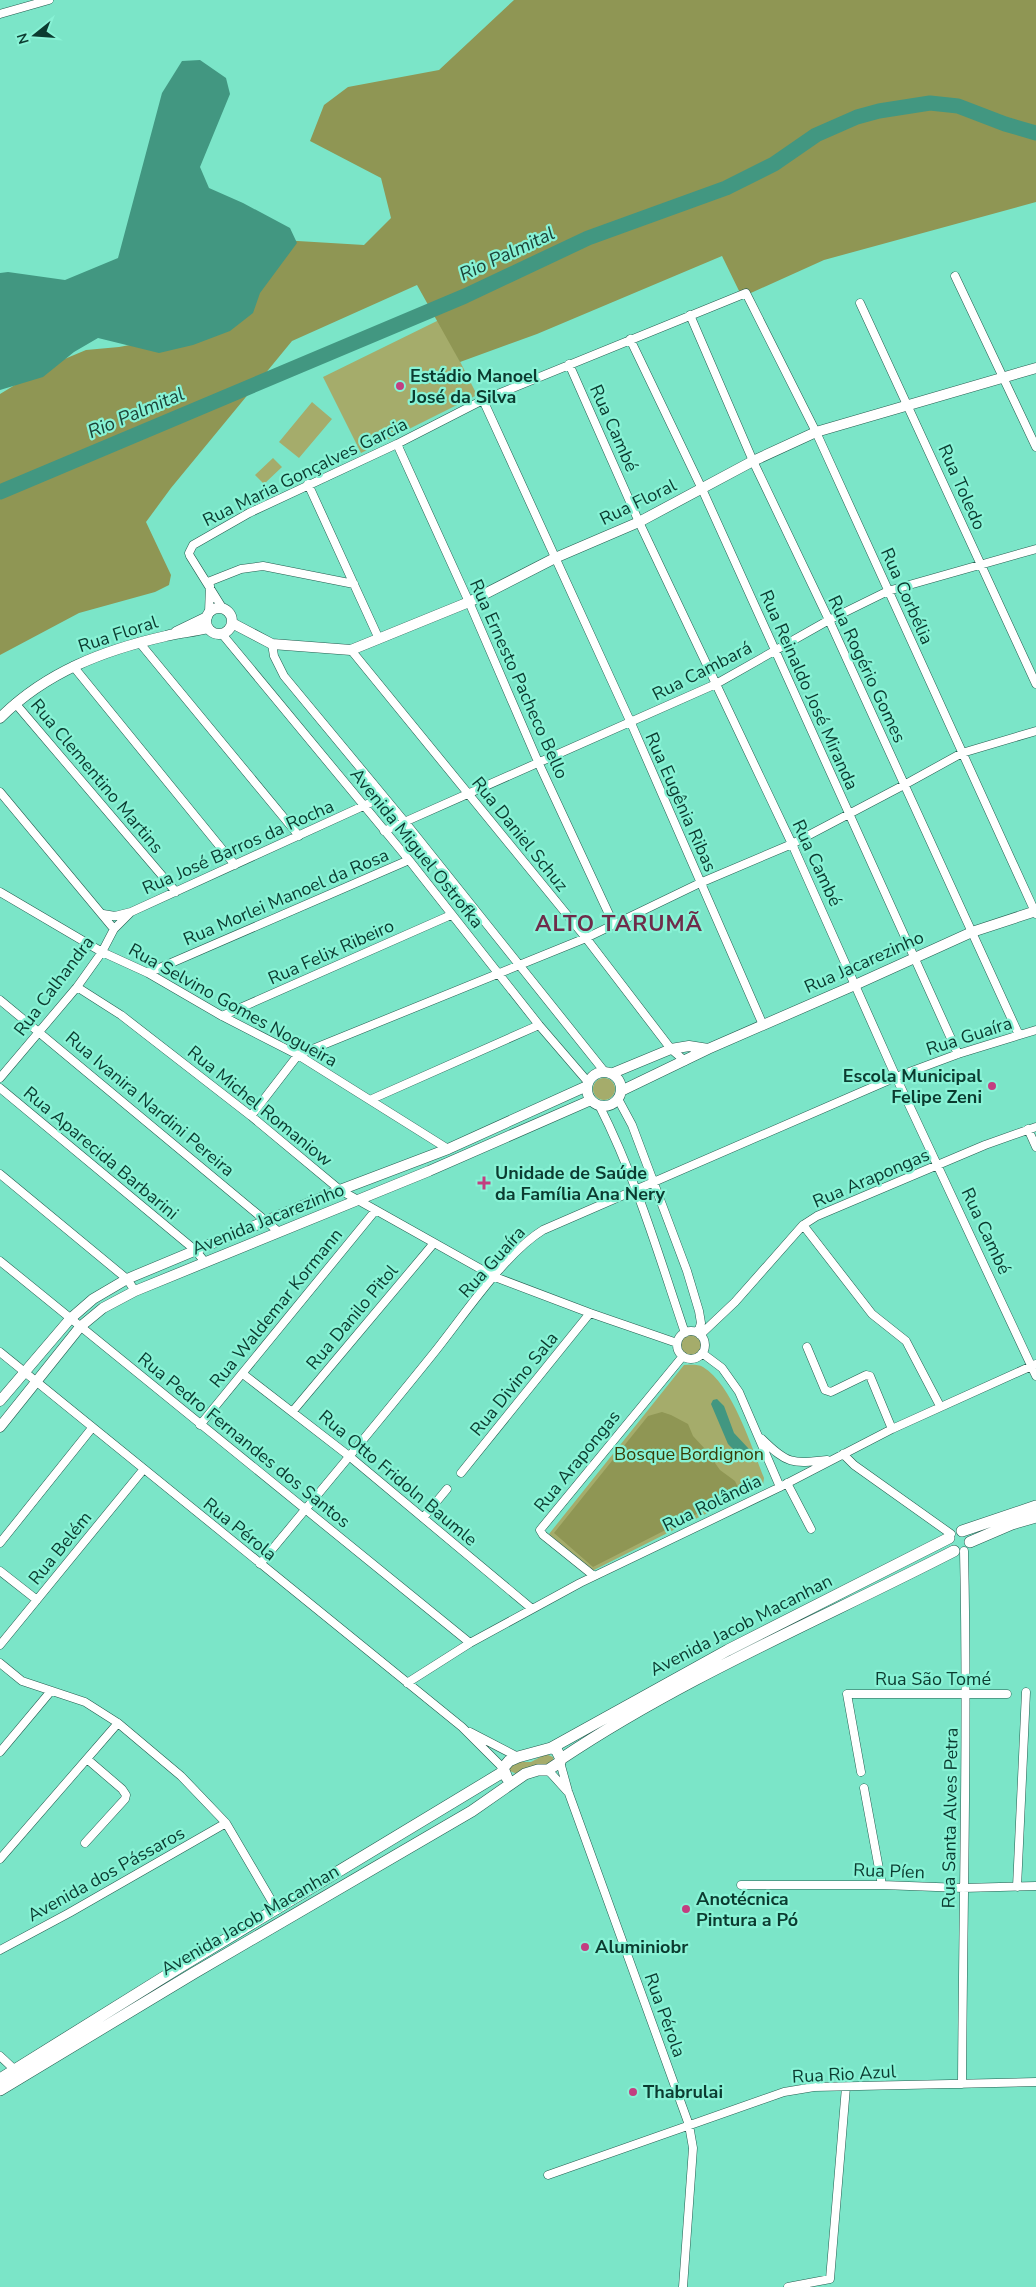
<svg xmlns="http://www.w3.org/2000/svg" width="1036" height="2287" viewBox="0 0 1036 2287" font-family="'Nunito Sans',sans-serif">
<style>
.green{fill:#a5ac6b}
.forest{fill:#8f9654}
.water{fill:#429781}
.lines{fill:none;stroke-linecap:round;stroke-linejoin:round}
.river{stroke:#429781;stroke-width:15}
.minor-casing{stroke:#245d4f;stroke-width:9}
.tertiary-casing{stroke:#245d4f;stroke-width:11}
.secondary-casing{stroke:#245d4f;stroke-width:12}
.minor{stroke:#fff;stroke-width:8}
.tertiary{stroke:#fff;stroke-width:10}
.secondary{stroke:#fff;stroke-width:11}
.poi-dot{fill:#c33e80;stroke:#88f2d5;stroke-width:2}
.labels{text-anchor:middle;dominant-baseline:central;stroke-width:4.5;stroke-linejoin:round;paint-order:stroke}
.poi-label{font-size:18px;font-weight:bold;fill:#0b3b30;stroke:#88f2d5;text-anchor:start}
.street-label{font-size:18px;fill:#0b3b30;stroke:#88f2d5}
.park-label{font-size:18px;fill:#383c06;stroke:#88f2d5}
.water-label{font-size:19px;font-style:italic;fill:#1d4439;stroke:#88f2d5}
.district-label{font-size:22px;font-weight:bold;letter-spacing:1px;fill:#6e2c4a;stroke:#88f2d5}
</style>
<rect width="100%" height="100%" fill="#7be5c8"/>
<path class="green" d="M439,320L477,395L361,453L323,377Z
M312,402L332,419L299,458L279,442Z
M273,458L282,467L264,484L255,475Z
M593 1089a11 11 0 1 1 22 0a11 11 0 1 1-22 0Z
M681 1345a10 10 0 1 1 20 0a10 10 0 1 1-20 0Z
M684,1365C690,1365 698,1364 703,1367C732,1384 752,1448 764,1478L763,1485L592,1571L549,1534Z
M546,1754L553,1757L554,1762L517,1774L510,1771L509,1769L516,1762H531Z"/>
<path class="forest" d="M514,0H1036V202L824,260L742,297L722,256L537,334L460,362L417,285L292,341L171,488L146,522L171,575L169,585L155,592L79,613L0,655V394L43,368L86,350L119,347L184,335L281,240L364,245L391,218L381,178L310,141L324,105L348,87L439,70Z
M662,1412L671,1415L688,1424L693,1436L705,1449L720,1470L735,1481L740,1492L593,1567L554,1533L648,1416Z"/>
<path class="water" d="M200,60L226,78L230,94L200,167L209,188L243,203L290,228L297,243L260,293L253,313L230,331L193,345L159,353L98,338L74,352L43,377L0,390V273L8,272L65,280L118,258L162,93L182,61Z
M717,1399L724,1406L734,1433L749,1449L747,1454H738L728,1444L711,1404L713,1400Z"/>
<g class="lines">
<path class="river" d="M0,492L465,296L588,238L726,188L774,164L816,135L857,117L879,111L930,103L958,106L1005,124L1036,133"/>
<g class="minor-casing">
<path id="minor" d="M0,14L49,0
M955,276L1036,447
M860,303L1036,684
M690,315L753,461L829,620L1019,1035
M630,339L702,489L958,1054
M569,364L639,522L792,844L896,1077L1036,1376
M483,400L631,723L763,1025
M397,444L469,602L539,764L614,925
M308,484L379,639
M208,582L241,569L263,566L354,584
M223,609L190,556L189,553L193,545L249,513L397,444L483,400L746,293L816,432L1036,914
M209,613L210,586
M222,634L409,860L539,1025L588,1082
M139,642L299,836
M272,644L274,656L284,676L405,822L604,1071
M351,650L586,938L671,1049L685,1061
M73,666L235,865
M15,703L176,892
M0,792L114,929
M384,831L716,684L829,620L888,591L1036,549
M0,892L102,952L148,973L222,1016L298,1055L448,1149
M103,914L115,916L131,912L383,797
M148,973L409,860
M77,987L121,1015L251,1116L340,1190L495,1277L590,1313L677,1343
M0,1000L279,1232
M222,1016L451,915
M0,1078L77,987L102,952L114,929L130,913
M0,1088L195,1250L205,1262
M372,1099L539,1025
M618,1099L632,1125L687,1271L699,1311L701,1323L698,1333
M599,1105C636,1178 659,1256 685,1333
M251,1116L298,1055L586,938L700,883L792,844L904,785L962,753L1036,731
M1028,1129L1036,1147
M0,1174L127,1279L135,1291
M803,1225L872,1314L906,1341L940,1406
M0,1261L470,1643
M677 1345a14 14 0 1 1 28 0a14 14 0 1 1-28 0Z
M700,1335L735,1302L803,1225L817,1216L985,1145L1036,1127
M807,1347L825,1390L831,1392L866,1375L870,1376L892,1429
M0,1352L462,1727L503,1768
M702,1353L722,1368L739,1392L780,1487
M243,1374L349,1456L531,1608
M293,1411L434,1243
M200,1425L375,1211
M762,1439C787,1464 792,1464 827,1460
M843,1454L854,1465L951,1534
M461,1473L590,1313
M787,1483L811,1529
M423,1518L447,1489
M0,1543L92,1428
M260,1564C318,1494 376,1425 433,1354C463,1317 504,1254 543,1230L896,1077L958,1054L1036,1030
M0,1571L37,1600
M594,1576L543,1535L540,1530L683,1356
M0,1645L143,1470
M0,1663L22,1681L85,1702L118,1723L181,1776L226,1823L277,1910
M407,1683L470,1643L580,1583L780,1487L892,1429L1036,1364
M470,1732L518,1757
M0,1752L51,1691
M560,1762L568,1791L689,2125L693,2148L683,2287
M548,1770L567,1791
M861,1772L847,1694H1007
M864,1788L882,1885
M85,1843L125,1799L126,1795L122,1789L87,1759
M0,1859L118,1723
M741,1885H882L963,1888L1036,1886
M1017,1887L1026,1692
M0,1950L69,1913L226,1823
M0,2056L15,2070
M962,2084C963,1907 968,1729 964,1551
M548,2175L784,2092L814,2087L1036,2082
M788,2287L830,2279L846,2087"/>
</g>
<g class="tertiary-casing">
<path id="tertiary" d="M206 621a13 13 0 1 1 26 0a13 13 0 1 1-26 0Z
M232,623L272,644L351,650L469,602L555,558L639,522L753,461L816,432L1036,368
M176,632L207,617
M0,718C46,672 104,650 166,636C180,632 194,632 208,628
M587 1089a17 17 0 1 1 34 0a17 17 0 1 1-34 0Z
M613,1073L671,1049L689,1046L708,1049
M621,1091L708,1049L855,985L972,932L1036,911
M0,1401L70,1319L93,1299L127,1279L340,1190L448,1149L587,1086
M0,1427L80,1327L103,1308L135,1291L429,1171L591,1100"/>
</g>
<g class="secondary-casing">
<path id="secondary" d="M962,1531L1036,1506
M970,1542L1012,1524L1036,1517
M561,1759C685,1676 822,1619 954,1551
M507,1778L503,1768L509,1761L518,1757L551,1748L728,1650L949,1538
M0,2079L180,1967L503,1772
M0,2090L194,1973L472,1811L525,1774L538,1770H548L560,1762L561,1759L556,1749L551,1748"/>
</g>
<use href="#minor" class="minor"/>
<use href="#tertiary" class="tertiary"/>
<use href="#secondary" class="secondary"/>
</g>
<g class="poi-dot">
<circle cx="400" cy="386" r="5"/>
<circle cx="992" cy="1086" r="5"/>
<path d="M481.5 1175.5h5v5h5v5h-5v5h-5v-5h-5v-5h5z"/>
<circle cx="686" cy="1909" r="5"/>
<circle cx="585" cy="1947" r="5"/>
<circle cx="633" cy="2092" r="5"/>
</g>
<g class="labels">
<g class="poi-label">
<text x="410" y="376">Estádio Manoel<tspan x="410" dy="21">José da Silva</tspan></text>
<text x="982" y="1076" text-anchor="end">Escola Municipal<tspan x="982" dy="21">Felipe Zeni</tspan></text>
<text x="495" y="1173">Unidade de Saúde<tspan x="495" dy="21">da Família Ana Nery</tspan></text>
<text x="696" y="1899">Anotécnica<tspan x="696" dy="21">Pintura a Pó</tspan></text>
<text x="595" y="1947">Aluminiobr</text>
<text x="643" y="2092">Thabrulai</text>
</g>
<g class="street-label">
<text transform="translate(614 428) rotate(66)">Rua Cambé</text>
<text transform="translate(305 472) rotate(-26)">Rua Maria Gonçalves Garcia</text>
<text transform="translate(962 487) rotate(66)">Rua Toledo</text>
<text transform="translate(638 502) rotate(-26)">Rua Floral</text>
<text transform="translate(907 596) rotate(66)">Rua Corbélia</text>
<text transform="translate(118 634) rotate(-18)">Rua Floral</text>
<text transform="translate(867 669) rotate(65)">Rua Rogério Gomes</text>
<text transform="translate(702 671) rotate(-27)">Rua Cambará</text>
<text transform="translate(519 679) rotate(66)">Rua Ernesto Pacheco Bello</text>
<text transform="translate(809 690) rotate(66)">Rua Reinaldo José Miranda</text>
<text transform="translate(97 776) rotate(50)">Rua Clementino Martins</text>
<text transform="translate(681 802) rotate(66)">Rua Eugênia Ribas</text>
<text transform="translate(520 834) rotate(51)">Rua Daniel Schuz</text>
<text transform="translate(238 847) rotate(-24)">Rua José Barros da Rocha</text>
<text transform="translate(417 848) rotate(51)">Avenida Miguel Ostrofka</text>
<text transform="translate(817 863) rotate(65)">Rua Cambé</text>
<text transform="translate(286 897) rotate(-23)">Rua Morlei Manoel da Rosa</text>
<text transform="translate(331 952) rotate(-24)">Rua Felix Ribeiro</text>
<text transform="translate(864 962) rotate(-24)">Rua Jacarezinho</text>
<text transform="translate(54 986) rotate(-53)">Rua Calhandra</text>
<text transform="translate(233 1005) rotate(29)">Rua Selvino Gomes Nogueira</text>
<text transform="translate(969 1036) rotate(-18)">Rua Guaíra</text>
<text transform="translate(150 1104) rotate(40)">Rua Ivanira Nardini Pereira</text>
<text transform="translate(260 1106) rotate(39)">Rua Michel Romaniow</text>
<text transform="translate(101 1153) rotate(40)">Rua Aparecida Barbarini</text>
<text transform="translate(871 1178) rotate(-23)">Rua Arapongas</text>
<text transform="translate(268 1219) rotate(-22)">Avenida Jacarezinho</text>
<text transform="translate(986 1231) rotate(65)">Rua Cambé</text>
<text transform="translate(492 1262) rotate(-48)">Rua Guaíra</text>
<text transform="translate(276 1308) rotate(-51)">Rua Waldemar Kormann</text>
<text transform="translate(352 1317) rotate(-50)">Rua Danilo Pitol</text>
<text transform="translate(514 1384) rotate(-51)">Rua Divino Sala</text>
<text transform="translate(244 1440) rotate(39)">Rua Pedro Fernandes dos Santos</text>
<text transform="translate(577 1461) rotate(-51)">Rua Arapongas</text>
<text transform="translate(398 1478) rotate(40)">Rua Otto Fridoln Baumle</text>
<text transform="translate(712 1503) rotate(-26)">Rua Rolândia</text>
<text transform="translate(240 1529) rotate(39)">Rua Pérola</text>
<text transform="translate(60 1548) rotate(-51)">Rua Belém</text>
<text transform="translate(741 1625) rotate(-27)">Avenida Jacob Macanhan</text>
<text x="933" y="1679">Rua São Tomé</text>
<text transform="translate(950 1818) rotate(-89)">Rua Santa Alves Petra</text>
<text transform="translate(889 1871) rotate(2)">Rua Píen</text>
<text transform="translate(106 1874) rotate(-29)">Avenida dos Pássaros</text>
<text transform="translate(250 1920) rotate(-30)">Avenida Jacob Macanhan</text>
<text transform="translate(665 2015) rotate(70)">Rua Pérola</text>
<text transform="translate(844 2074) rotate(-3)">Rua Rio Azul</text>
</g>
<g class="park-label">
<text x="689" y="1454">Bosque Bordignon</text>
</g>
<g class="water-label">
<text transform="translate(507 254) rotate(-25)">Rio Palmital</text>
<text transform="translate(136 413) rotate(-23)">Rio Palmital</text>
</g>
<g class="district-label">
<text x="619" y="924">ALTO TARUMÃ</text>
</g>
</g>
<g transform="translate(35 35) rotate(253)" stroke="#88f2d5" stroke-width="4" paint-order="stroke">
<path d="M0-4L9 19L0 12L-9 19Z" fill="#0b3b30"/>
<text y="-8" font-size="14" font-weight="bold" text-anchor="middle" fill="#0b3b30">N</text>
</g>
</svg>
